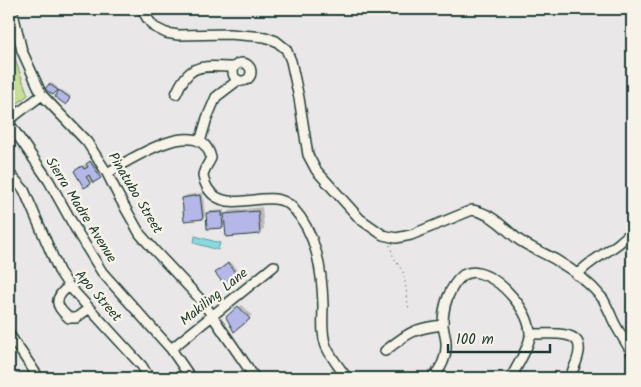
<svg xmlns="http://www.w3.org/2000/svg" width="641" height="387" viewBox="0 0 641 387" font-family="Kalam,sans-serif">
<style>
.green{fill:#c7df95;stroke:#738e64}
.water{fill:#88d9e1;stroke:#5e9b9c}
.shadow{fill:#0003}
.building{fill:#b4b7e8;stroke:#1f3d34}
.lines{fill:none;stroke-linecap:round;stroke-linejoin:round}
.minor-casing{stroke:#1f3d34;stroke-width:12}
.path{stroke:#1f3d34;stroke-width:1;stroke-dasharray:1 4;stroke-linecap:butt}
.minor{stroke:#f7f3e8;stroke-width:9}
.labels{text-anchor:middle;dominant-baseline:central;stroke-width:5;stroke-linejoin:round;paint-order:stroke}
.street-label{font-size:14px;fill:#1f3d34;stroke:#f7f3e8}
</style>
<rect width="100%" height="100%" fill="#eae7e8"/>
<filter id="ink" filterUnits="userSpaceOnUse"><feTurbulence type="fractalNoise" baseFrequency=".02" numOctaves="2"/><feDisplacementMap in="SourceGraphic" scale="10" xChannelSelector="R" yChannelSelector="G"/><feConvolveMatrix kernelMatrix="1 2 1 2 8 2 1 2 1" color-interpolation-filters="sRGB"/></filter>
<g filter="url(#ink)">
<path class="green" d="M9,43L28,95L9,110Z"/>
<path class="water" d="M195,236L220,243L218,250L194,243Z"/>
<path class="shadow" d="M52,83L58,88L53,94L47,89Z
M62,90L71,96L67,101L60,91Z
M94,159L102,174L90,183L79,168L85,164L86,166Z
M203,193L205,215L203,218L183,198L186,195Z
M262,207L264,229L260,232L226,223L222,227L207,214L210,211L224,210V215L229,211Z
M231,262L242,276L228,287L220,271Z
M242,305L252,315L235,330L230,314Z"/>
<path class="building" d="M49,84L58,90L53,95L45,89Z
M59,90L70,98L66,105L55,97Z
M90,161L101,178L93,183L89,175L86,177L91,184L84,188L74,171L82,166L84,169L88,167L86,164Z
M200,195L203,219L184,221L182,198Z
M258,211L260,234L226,237L224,214Z
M222,212L223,228L207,229L206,213Z
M228,263L240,279L228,289L215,273Z
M238,306L250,319L234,332L226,317Z"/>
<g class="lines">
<g class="minor-casing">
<path id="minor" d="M12,9L22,51L42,95L87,142L107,173L118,195L140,234L155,251L202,301L255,378
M142,9L147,18L154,27L166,33L178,35L229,34L265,37L276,41L286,49L291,61L299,98L308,155L316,170L360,219L383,235L396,238L411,235L472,210C494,214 502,227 519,240C531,248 544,253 556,260C573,270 591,284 603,299C607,306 610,313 613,320C618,331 626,342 632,353
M233 72a9 9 0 1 1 18 0a9 9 0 1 1-18 0Z
M176,94C190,61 202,67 234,67
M9,120L42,95
M9,123L49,181L79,235L102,272L171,349L191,378
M200,142L207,118L216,97L237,81
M9,173L24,190L59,271L69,286L142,366L149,378
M107,173C128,161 201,112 211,158C209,163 204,169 203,175C203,180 206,185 208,189C228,218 272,184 293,208C317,234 322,271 323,305C323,319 321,333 326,346C331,358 340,368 347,378
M577,275C593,256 617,250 632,230
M69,286C54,298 54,305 69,318H76L88,309
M9,334L39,378
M530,334C570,333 594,331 569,378
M171,349L274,266
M385,351C408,333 414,328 443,325
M432,378C441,369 447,357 446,343C446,337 443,330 443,324C443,306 449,287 463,275C468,273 472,271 478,273C501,278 531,312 530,336C529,348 516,367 511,378"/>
</g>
<path class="path" d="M390,245L393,256L404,274L409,310"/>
<use href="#minor" class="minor"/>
</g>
</g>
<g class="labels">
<g class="street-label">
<text transform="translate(135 193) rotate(59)">Pinatubo Street</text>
<text transform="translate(81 210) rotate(58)">Sierra Madre Avenue</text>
<text transform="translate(98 296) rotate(49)">Apo Street</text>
<text transform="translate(214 297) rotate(-39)">Makiling Lane</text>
</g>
</g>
<rect width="641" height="387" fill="none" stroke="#f7f3e8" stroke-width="30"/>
<rect x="15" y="15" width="611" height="357" fill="none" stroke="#1f3d34" stroke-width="2" filter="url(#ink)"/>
<path d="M448 344v8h102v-8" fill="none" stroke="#1f3d34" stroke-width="2.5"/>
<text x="456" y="344" font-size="15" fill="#1f3d34" stroke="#f7f3e8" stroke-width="4" paint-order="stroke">100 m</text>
</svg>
